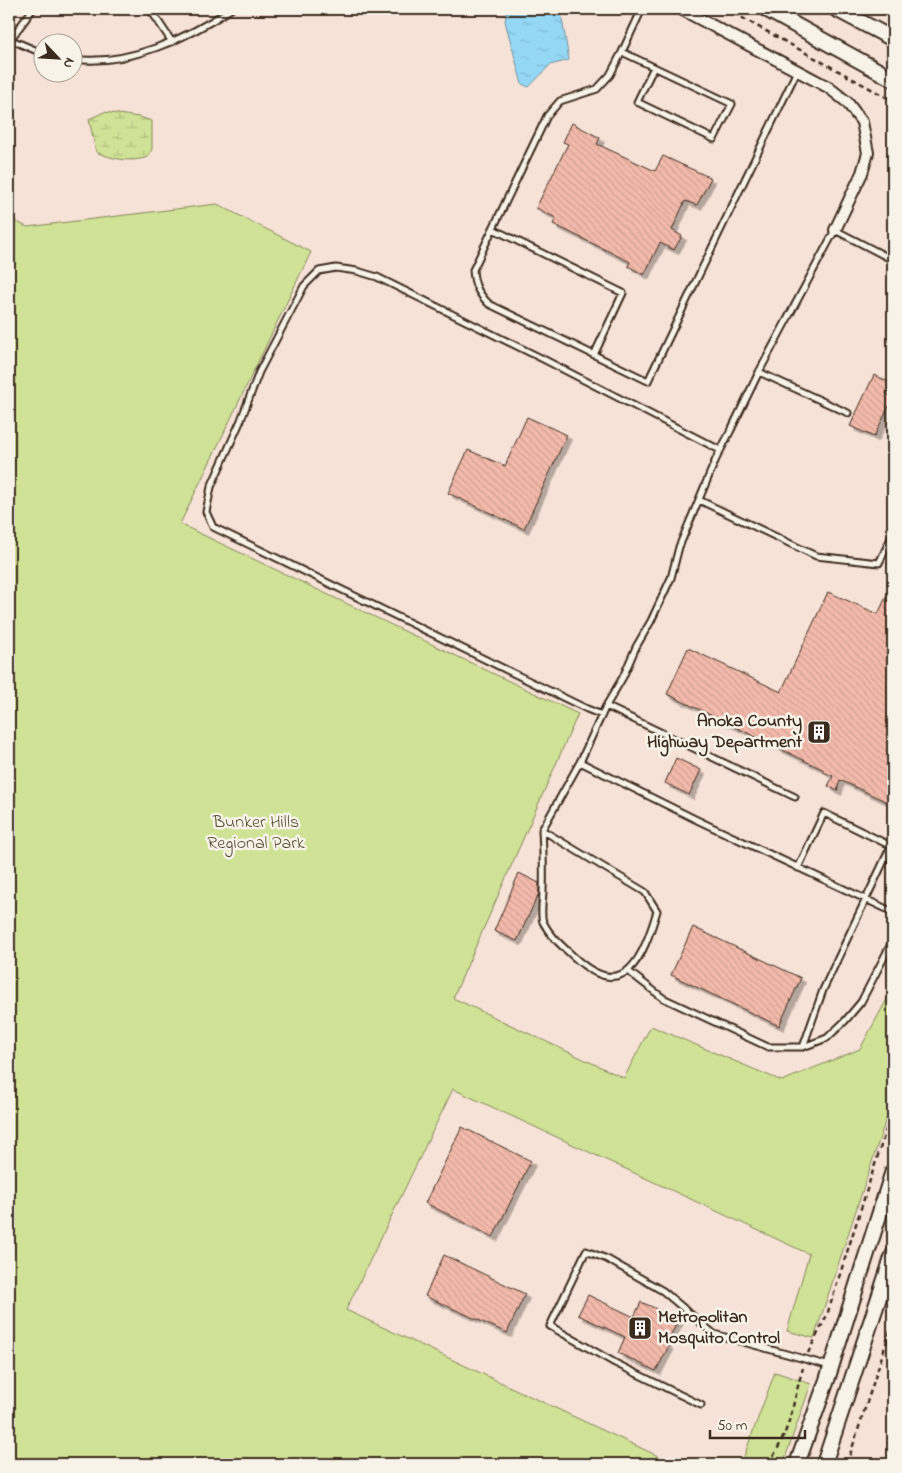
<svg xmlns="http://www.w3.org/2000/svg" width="902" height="1473" viewBox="0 0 902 1473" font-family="'Indie Flower',sans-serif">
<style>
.wetland{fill:url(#wetland-marsh);stroke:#85865a}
.park{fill:#cfe296;stroke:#85865a}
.water{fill:url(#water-ripples);stroke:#7092a0}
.building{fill:url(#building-back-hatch);stroke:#3b2a1e;filter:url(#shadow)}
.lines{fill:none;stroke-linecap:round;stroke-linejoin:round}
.lane-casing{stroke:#3b2a1e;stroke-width:9}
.street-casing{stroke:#3b2a1e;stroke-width:14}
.secondary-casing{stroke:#3b2a1e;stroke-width:18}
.path{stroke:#3b2a1e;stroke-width:2.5;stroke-dasharray:5 4;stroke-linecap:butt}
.lane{stroke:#f7f3e8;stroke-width:5}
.street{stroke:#f7f3e8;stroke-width:10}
.secondary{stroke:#f7f3e8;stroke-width:14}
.labels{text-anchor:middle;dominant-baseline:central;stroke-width:5;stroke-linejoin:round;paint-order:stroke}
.poi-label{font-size:18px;font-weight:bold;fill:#3b2a1e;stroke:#f7f3e8;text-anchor:end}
.park-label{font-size:18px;fill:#594f36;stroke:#f7f3e8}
</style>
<defs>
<pattern id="wetland-marsh" width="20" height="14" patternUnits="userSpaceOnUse" patternTransform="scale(1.25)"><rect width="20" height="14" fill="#cfe296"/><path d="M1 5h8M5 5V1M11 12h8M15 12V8" fill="none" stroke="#b3c281"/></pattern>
<pattern id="water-ripples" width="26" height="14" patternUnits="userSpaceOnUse" patternTransform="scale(1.25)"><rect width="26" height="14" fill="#94d8f6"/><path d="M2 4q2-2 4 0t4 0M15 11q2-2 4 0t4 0" fill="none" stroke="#80bad2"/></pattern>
<pattern id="building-back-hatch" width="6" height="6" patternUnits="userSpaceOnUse" patternTransform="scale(1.25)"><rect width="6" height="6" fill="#f3baab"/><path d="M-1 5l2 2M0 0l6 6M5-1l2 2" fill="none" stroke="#d1a093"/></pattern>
<filter id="shadow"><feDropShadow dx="4.5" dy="4.5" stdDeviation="0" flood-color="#0004"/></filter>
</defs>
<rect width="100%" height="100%" fill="#f6e2d6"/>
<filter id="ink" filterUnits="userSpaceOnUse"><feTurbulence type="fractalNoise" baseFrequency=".02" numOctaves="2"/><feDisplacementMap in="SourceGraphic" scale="10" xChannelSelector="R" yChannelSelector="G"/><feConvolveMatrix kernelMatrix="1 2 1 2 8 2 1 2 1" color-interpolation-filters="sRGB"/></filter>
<g filter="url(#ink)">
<path class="wetland" d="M104,112L139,117L152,121V149L148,157C131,163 112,159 96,152L89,119Z"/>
<path class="park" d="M217,204L311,252L180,524L578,714L453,998L624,1078L651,1026L782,1081L860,1049L893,988V1098L814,1338L787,1331L809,1254L453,1089L346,1310L675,1464H9V218L27,227Z
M775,1372L811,1384L783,1464H741Z"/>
<path class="water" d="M507,9H557L561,13L569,60L550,65L529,87L522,84L505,21Z"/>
<path class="building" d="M572,123L600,138L597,144L655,171L663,156L711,178L697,205L685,201L672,230L682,236L674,250L660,243L644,275L628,266L630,262L553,224L556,218L536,208L568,144L563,142Z
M874,375L891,383L886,394L893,398L874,437L850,426Z
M527,417L567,435L524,529L448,493L468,450L505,466Z
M893,582V788L887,802L840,780L837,791L828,786L833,776L823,772L824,770L667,694L688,648L781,692L828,592L878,614Z
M676,758L701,770L689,795L665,783Z
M519,873L539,883V893L517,941L494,931Z
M693,927L801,978L779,1026L671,975Z
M462,1127L531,1161L493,1237L425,1203Z
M444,1255L525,1294L507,1333L425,1296Z
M588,1295L634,1317L641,1302L679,1319L666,1344L669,1346L656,1371L618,1353L625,1337L578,1315Z"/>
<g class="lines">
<g class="lane-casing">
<path id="lane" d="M150,9L172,42
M642,9L622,52L732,104L714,139L637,102L654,67
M9,39L42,53
M10,40L33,9
M622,52L610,75L597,89L560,101L547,116L473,270C474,285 478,293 489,304L648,381L797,71
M72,59C126,67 188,38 231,9
M493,229L623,293L594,355
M759,372L848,413
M699,500L816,556L879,563L893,534
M606,706L795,797
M602,715L587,709L213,527L206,512L211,487L241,420L259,372L304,286L319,271L336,268L357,271L377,277L545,360L720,450
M580,762L699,821L893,912
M542,830L580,762L606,706L623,677L636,647L651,621L671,578L679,547L716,459L730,432L759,372L835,230L893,260
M542,830L645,892L657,911C643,957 625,1005 573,956C562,946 550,936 543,922C540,914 543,900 543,891C544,871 543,850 542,830Z
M798,868L824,813L891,846L823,990L803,1047
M628,971L663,998L768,1047H803L827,1038L845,1021L861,1002L893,940
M701,1405L615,1363L550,1326L586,1251L607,1259L663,1291L714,1334L830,1366"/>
</g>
<g class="street-casing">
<path id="street" d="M681,9L828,87L847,102L862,122L868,153L862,173L835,230"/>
</g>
<g class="secondary-casing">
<path id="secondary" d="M766,9L893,79
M836,9L893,39
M797,1464L827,1380L893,1171
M824,1464L893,1255"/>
</g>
<path class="path" d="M726,9L893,101
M875,9L893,18
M808,1353L827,1315L893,1108
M768,1464C791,1432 792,1404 803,1368
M847,1464L893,1322"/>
<use href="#lane" class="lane"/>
<use href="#street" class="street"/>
<use href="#secondary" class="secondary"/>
</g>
</g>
<defs>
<g id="building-square" transform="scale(1.25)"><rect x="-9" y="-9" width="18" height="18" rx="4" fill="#3b2a1e" stroke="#f7f3e8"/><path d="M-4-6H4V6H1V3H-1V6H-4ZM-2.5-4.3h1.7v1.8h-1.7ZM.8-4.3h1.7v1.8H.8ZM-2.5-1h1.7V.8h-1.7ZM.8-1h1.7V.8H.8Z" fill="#fff"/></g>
</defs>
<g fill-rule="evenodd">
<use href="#building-square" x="819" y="732"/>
<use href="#building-square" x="640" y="1328"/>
</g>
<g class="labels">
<g class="poi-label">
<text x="802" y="722">Anoka County<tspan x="802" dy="21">Highway Department</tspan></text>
<text x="658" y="1318" text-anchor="start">Metropolitan<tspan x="658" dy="21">Mosquito Control</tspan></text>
</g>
<g class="park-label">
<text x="256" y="823">Bunker Hills<tspan x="256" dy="21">Regional Park</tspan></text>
</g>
</g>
<rect width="902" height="1473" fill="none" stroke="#f7f3e8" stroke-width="30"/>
<rect x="15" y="15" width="872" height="1443" fill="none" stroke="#3b2a1e" stroke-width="2" filter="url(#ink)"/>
<g transform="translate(58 58) rotate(115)"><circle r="24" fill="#f7f3e8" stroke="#aca397"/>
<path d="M0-4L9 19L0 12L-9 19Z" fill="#3b2a1e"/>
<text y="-8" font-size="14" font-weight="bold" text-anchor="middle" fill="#3b2a1e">N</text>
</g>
<path d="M710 1430v8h95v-8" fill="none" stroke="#3b2a1e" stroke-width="2.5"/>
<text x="717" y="1430" font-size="15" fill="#3b2a1e" stroke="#f7f3e8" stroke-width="4" paint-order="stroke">50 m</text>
</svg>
